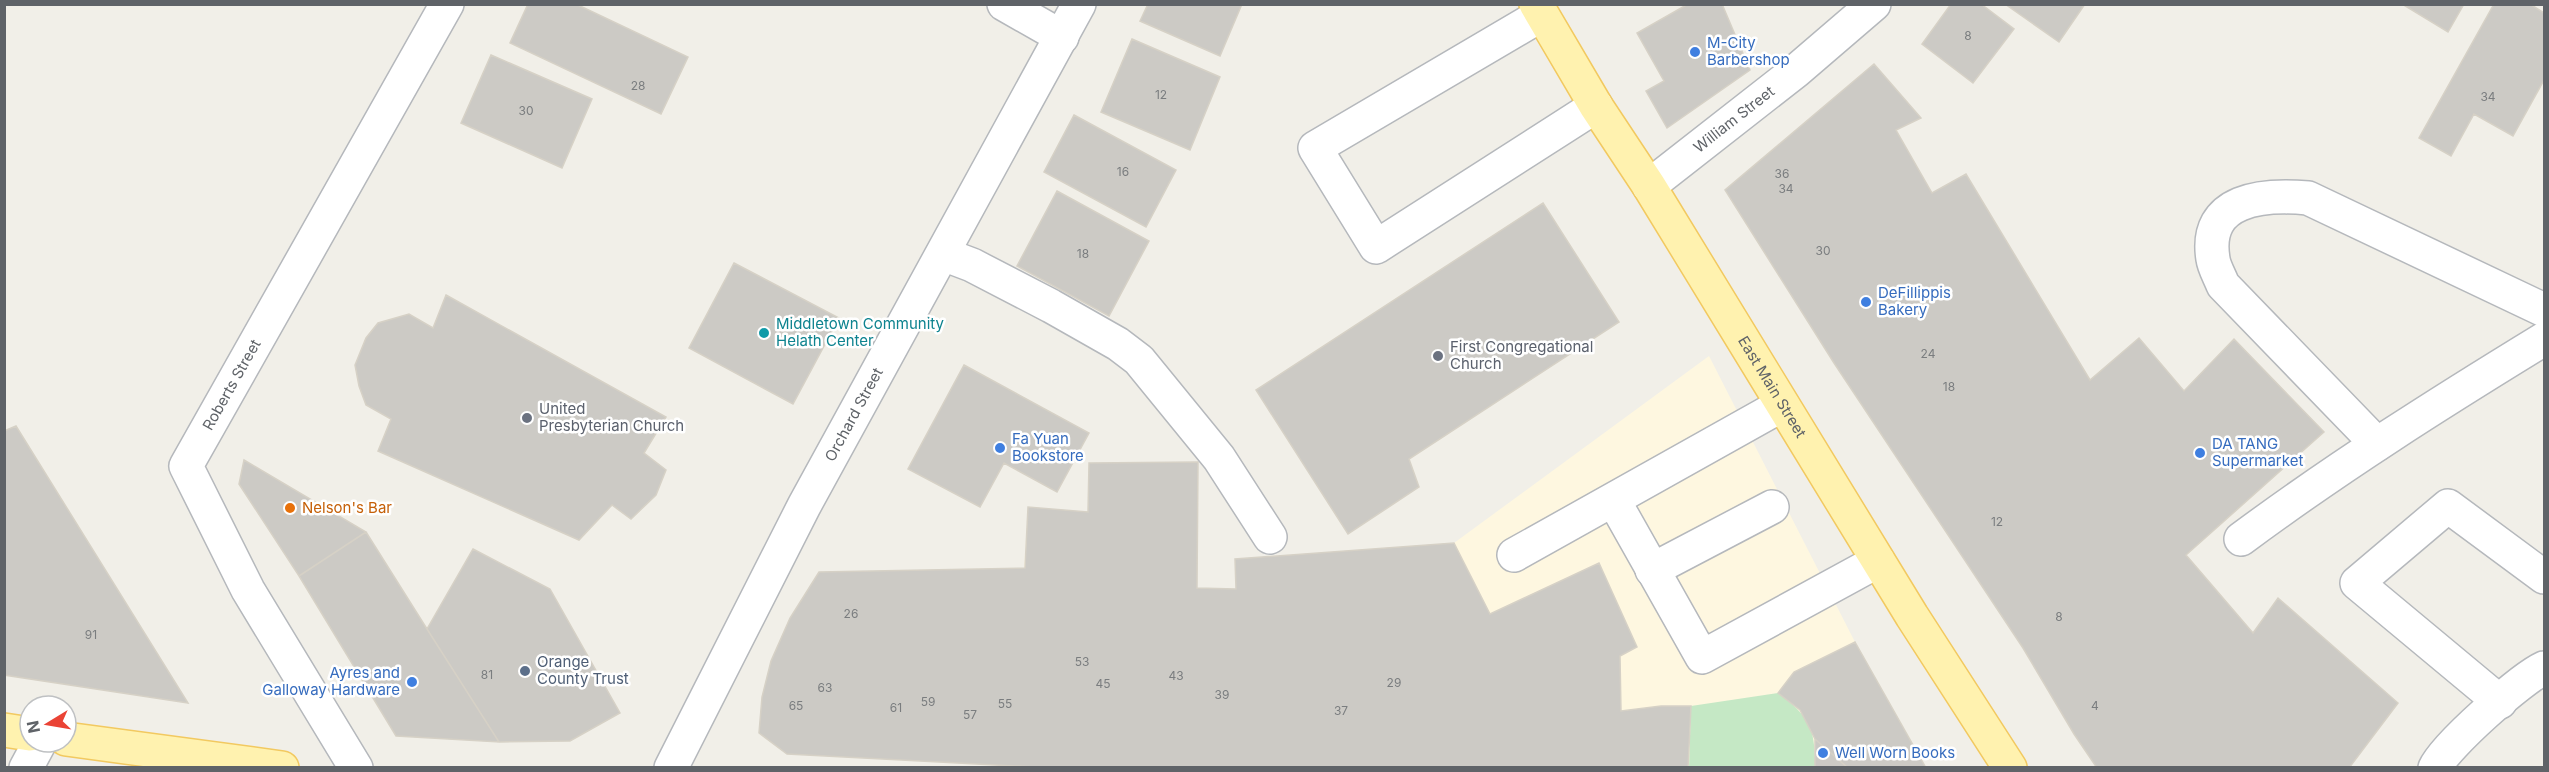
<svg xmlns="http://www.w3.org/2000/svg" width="2549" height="772" font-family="Inter,sans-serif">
	<rect width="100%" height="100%" fill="#f1efe8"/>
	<path fill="#fef7e0" d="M 1709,356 L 1855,642 L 1926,767 L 1053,767 L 787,754 L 759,733 L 762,697 L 771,661 L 790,618 L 819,572 L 1024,568 L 1028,507 L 1088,512 L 1089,463 L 1198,462 L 1197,588 L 1236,589 L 1235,559 L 1454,543 Z"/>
	<path fill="#c5e8c5" d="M 1778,693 C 1810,717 1815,728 1815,767 L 1689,768 L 1691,706 Z"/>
	<path fill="#cccac5" stroke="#d6d1c6" stroke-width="1.5" d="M 528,4 L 576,4 L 688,57 L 661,114 L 510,43 Z
		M 1148,4 L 1242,4 L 1220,56 L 1140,21 Z
		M 1688,4 L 1722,4 L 1750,70 L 1667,128 L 1646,91 L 1664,81 L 1637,33 Z
		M 1951,4 L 1981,4 L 2014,29 L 1973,83 L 1922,44 Z
		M 2005,4 L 2085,4 L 2059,42 Z
		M 2402,4 L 2464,4 L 2448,32 Z
		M 2494,4 L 2530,4 L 2544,13 L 2544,80 L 2513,136 L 2474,114 L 2451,156 L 2419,138 Z
		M 1132,39 L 1220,77 L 1190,150 L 1101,112 Z
		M 491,55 L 592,99 L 562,168 L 461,123 Z
		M 1874,64 L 1921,118 L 1896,130 L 1932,193 L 1966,174 L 2090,380 L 2139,338 L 2184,391 L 2234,339 L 2324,432 L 2186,555 L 2253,633 L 2278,598 L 2398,703 L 2349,768 L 2097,768 L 2074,734 L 2023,648 L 1834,363 L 1725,190 Z
		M 1074,115 L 1176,170 L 1146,227 L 1044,172 Z
		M 1057,191 L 1149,241 L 1109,316 L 1017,266 Z
		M 1543,203 L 1619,322 L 1409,459 L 1419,487 L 1348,534 L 1256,390 Z
		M 734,263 L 839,318 L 793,404 L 689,348 Z
		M 446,295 L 666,417 L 644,453 L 666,470 L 656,495 L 631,519 L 612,505 L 579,540 L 378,451 L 391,419 L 366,405 L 359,386 L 355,365 L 366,338 L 378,323 L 409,314 L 433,328 Z
		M 964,365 L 1089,433 L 1057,492 L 1004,463 L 980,507 L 908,469 Z
		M 16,426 L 188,703 L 4,675 L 4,431 Z
		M 244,460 L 366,532 L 299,576 L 239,484 Z
		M 1198,462 L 1197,588 L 1236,589 L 1235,559 L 1454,543 L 1490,614 L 1599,563 L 1637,647 L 1620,656 L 1621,711 L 1661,706 L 1691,706 L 1688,768 L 1053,768 L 787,754 L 759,733 L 762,697 L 771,661 L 790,618 L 819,572 L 1025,568 L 1028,507 L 1088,512 L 1089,463 Z
		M 366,532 L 427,629 L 499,742 L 396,736 L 299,576 Z
		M 473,549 L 550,589 L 620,713 L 570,741 L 499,742 L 427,629 Z
		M 1855,642 L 1926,768 L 1848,768 L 1815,739 L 1800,710 L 1778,693 L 1794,672 Z
		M 1815,739 L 1848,768 L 1815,768 Z"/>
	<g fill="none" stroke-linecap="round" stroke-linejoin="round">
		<g stroke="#b5b8bc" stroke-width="36">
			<g id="minor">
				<path d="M 1004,4 L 1062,37"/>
				<path d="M 1541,15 L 1315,148 L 1376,247 L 1596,106"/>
				<path id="s1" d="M 1649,186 L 1796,71 L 1874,4"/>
				<path d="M 943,254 L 972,265 L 1051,306 L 1118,344 L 1139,360 L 1219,458 L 1270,537"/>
				<path d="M 2377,444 L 2223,285 C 2220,277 2214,267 2213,259 C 2203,198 2264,194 2308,198 L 2544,310"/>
				<path d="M 1614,501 L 1702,657 L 1878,561"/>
				<path d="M 2241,539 C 2338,467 2441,402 2544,339"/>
				<path d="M 1514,555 L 1782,405"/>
				<path d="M 1652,570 L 1772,507"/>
				<path d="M 2500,702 L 2357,583 L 2448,506 L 2544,577"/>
				<path d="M 26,768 L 40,742"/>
				<path id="s2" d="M 356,768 L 248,590 L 186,466 L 447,4"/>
				<path id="s3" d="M 671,768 L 804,506 L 1079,4"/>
				<path d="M 2435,768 C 2445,746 2522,678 2544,668"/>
			</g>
		</g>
		<g stroke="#f2c960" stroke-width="36">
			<g id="major">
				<path id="s4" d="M 1536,4 L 1596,106 L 1649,186 L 1912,616 L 2010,768"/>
				<path d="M 4,730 L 30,734"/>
				<path d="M 66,739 L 282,768"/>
			</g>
		</g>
		<use href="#minor" stroke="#fff" stroke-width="33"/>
		<use href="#major" stroke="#fff2af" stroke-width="33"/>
	</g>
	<g fill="#3f7fe0" stroke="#fff" stroke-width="2">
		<circle cx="1695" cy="52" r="6"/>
		<circle cx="1866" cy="302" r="6"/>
		<circle cx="1000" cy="448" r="6"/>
		<circle cx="2200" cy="453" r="6"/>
		<circle cx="412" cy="682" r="6"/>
		<circle cx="1823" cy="753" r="6"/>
	</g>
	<circle fill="#0f9aa8" stroke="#fff" stroke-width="2" cx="764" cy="333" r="6"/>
	<g fill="#6b7280" stroke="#fff" stroke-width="2">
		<circle cx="1438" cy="356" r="6"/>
		<circle cx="527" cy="418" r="6"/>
	</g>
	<circle fill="#e8710a" stroke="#fff" stroke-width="2" cx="290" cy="508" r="6"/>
	<circle fill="#5c6f8a" stroke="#fff" stroke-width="2" cx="525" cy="671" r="6"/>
	<g text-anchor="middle" stroke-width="5" stroke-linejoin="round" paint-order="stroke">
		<g font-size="12" fill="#7a7d7f">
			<text x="1968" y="40">8</text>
			<text x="638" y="90">28</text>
			<text x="1161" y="99">12</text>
			<text x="2488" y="101">34</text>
			<text x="526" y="115">30</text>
			<text x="1123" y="176">16</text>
			<text x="1782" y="178">36</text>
			<text x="1786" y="193">34</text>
			<text x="1823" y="255">30</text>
			<text x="1083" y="258">18</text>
			<text x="1928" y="358">24</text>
			<text x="1949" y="391">18</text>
			<text x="1997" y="526">12</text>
			<text x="851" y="618">26</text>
			<text x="2059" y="621">8</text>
			<text x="91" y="639">91</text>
			<text x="1082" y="666">53</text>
			<text x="487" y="679">81</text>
			<text x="1176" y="680">43</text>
			<text x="1394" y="687">29</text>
			<text x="1103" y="688">45</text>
			<text x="825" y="692">63</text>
			<text x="1222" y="699">39</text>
			<text x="928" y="706">59</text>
			<text x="1005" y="708">55</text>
			<text x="796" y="710">65</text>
			<text x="2095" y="710">4</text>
			<text x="896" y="712">61</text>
			<text x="1341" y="715">37</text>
			<text x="970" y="719">57</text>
		</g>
		<g font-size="15" fill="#366cbe" stroke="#fff" text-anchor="start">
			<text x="1707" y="48">M-City<tspan x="1707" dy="17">Barbershop</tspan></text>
			<text x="1878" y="298">DeFillippis<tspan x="1878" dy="17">Bakery</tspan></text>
			<text x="1012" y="444">Fa Yuan<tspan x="1012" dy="17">Bookstore</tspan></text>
			<text x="2212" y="449">DA TANG<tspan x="2212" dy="17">Supermarket</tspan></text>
			<text x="400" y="678" text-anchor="end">Ayres and<tspan x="400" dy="17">Galloway Hardware</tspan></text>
			<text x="1835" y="758">Well Worn Books</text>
		</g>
		<g font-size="15" fill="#5f6368" stroke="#fff">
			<text dy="5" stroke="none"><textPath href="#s1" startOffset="108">William Street</textPath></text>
			<text dy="5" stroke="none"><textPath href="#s2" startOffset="440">Roberts Street</textPath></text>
			<text dy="5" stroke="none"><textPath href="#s4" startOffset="450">East Main Street</textPath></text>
			<text dy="5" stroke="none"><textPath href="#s3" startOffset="398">Orchard Street</textPath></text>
		</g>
		<g font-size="15" fill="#0d838f" stroke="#fff" text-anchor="start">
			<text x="776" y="329">Middletown Community<tspan x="776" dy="17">Helath Center</tspan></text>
		</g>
		<g font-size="15" fill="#5b616d" stroke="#fff" text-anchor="start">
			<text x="1450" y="352">First Congregational<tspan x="1450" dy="17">Church</tspan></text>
			<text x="539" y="414">United<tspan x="539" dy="17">Presbyterian Church</tspan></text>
		</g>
		<g font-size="15" fill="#c56008" stroke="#fff" text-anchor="start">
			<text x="302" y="513">Nelson's Bar</text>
		</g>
		<g font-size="15" fill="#4e5e75" stroke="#fff" text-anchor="start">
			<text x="537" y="667">Orange<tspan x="537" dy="17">County Trust</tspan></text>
		</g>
	</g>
	<rect width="2549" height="772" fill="none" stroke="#5f6368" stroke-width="12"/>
	<g transform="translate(48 724) rotate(259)"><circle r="28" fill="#ffffff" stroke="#bfc1c3" stroke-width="1.5"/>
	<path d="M0-4.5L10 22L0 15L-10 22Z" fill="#ea4335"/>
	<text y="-9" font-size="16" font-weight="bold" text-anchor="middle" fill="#5f6368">N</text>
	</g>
</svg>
